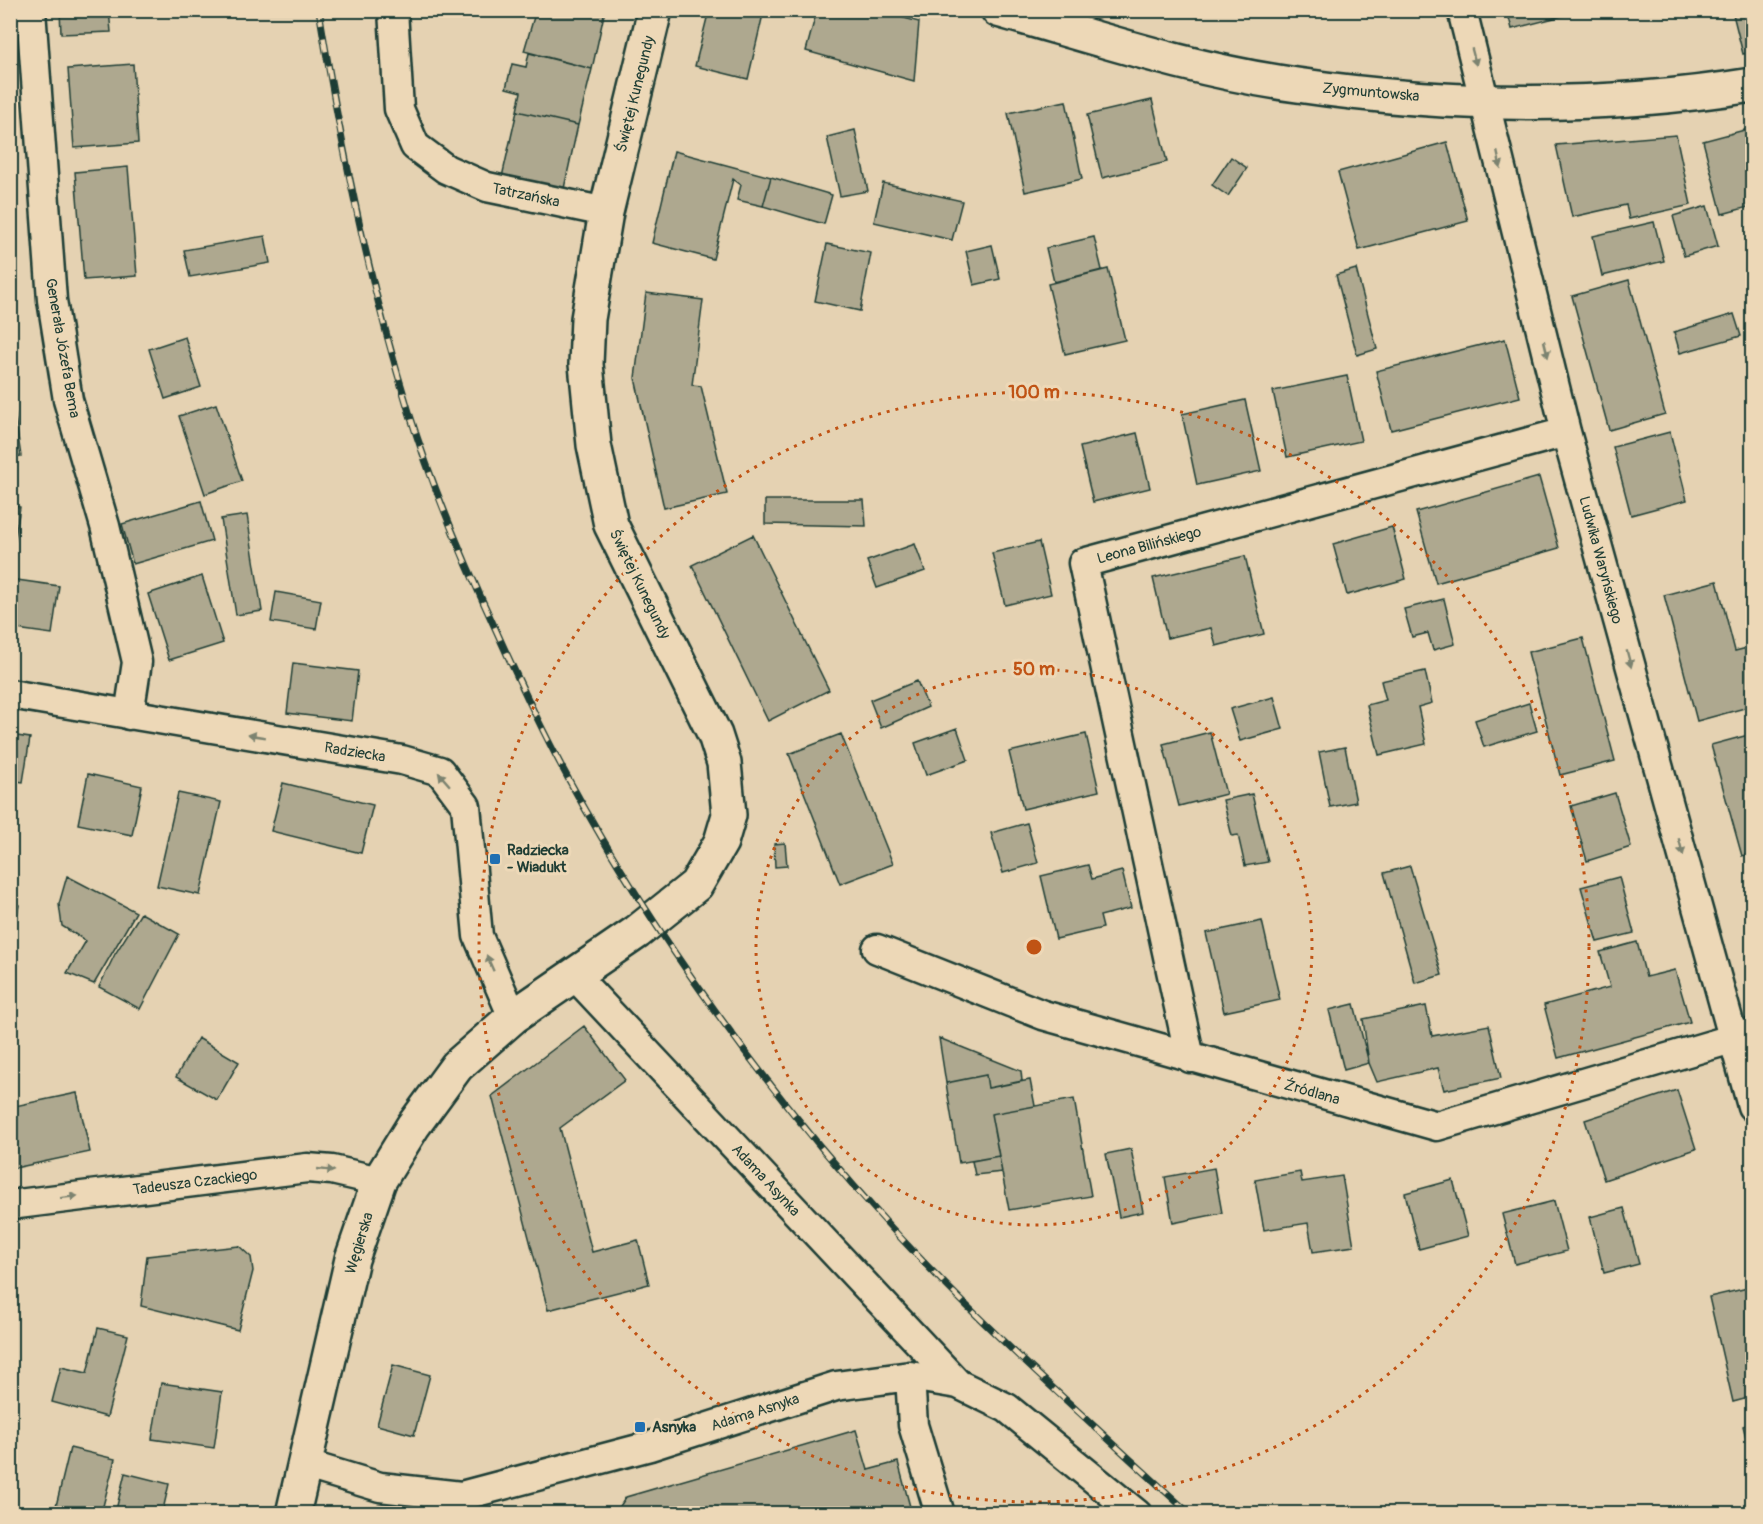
<svg xmlns="http://www.w3.org/2000/svg" width="1763" height="1524" font-family="Pangolin,sans-serif">
	<rect width="100%" height="100%" fill="#e5d2b2"/>
	<filter id="ink" filterUnits="userSpaceOnUse"><feTurbulence type="fractalNoise" baseFrequency=".0167" numOctaves="2"/><feDisplacementMap in="SourceGraphic" scale="12" xChannelSelector="R" yChannelSelector="G"/><feConvolveMatrix kernelMatrix="1 2 1 2 8 2 1 2 1" color-interpolation-filters="sRGB"/></filter>
	<g filter="url(#ink)">
		<path fill="#aea88f" stroke="#1f3d34" stroke-width="1.5" d="M 60,10 L 109,10 L 111,32 L 61,34 Z
			M 536,10 L 605,10 L 592,69 L 524,51 Z
			M 709,10 L 764,10 L 748,79 L 695,66 Z
			M 817,10 L 875,10 L 919,22 L 914,81 L 806,51 Z
			M 1507,10 L 1565,10 L 1566,15 L 1512,29 Z
			M 1732,10 L 1752,10 L 1752,52 L 1743,54 Z
			M 529,53 L 592,69 L 578,125 L 517,111 L 521,92 L 506,88 L 512,64 L 526,67 Z
			M 133,64 L 138,143 L 74,148 L 68,69 Z
			M 1152,100 L 1167,162 L 1102,178 L 1087,115 Z
			M 1066,101 L 1082,179 L 1025,192 L 1008,113 Z
			M 517,111 L 578,125 L 563,193 L 502,177 Z
			M 1752,128 L 1752,206 L 1722,214 L 1703,141 Z
			M 855,130 L 868,191 L 840,196 L 827,137 Z
			M 1676,135 L 1691,205 L 1629,219 L 1626,205 L 1572,217 L 1556,145 Z
			M 1447,142 L 1468,221 L 1359,250 L 1338,172 Z
			M 674,151 L 771,177 L 763,206 L 737,200 L 741,185 L 733,179 L 713,259 L 652,243 Z
			M 1231,157 L 1247,168 L 1228,196 L 1212,185 Z
			M 128,167 L 137,276 L 84,280 L 75,172 Z
			M 771,177 L 832,195 L 824,224 L 763,206 Z
			M 883,183 L 962,201 L 952,240 L 874,222 Z
			M 1707,206 L 1718,246 L 1684,256 L 1673,216 Z
			M 1654,222 L 1664,261 L 1602,276 L 1593,236 Z
			M 265,236 L 270,263 L 190,277 L 184,250 Z
			M 1094,237 L 1102,270 L 1054,282 L 1046,248 Z
			M 827,244 L 871,253 L 860,311 L 815,301 Z
			M 992,245 L 1000,279 L 974,285 L 966,251 Z
			M 1108,269 L 1125,340 L 1065,354 L 1048,284 Z
			M 1356,269 L 1377,349 L 1357,355 L 1336,275 Z
			M 1629,280 L 1665,414 L 1609,430 L 1572,296 Z
			M 646,293 L 703,300 L 692,385 L 701,386 L 727,494 L 664,508 L 635,378 Z
			M 1734,314 L 1741,336 L 1680,353 L 1674,332 Z
			M 185,337 L 201,387 L 165,399 L 149,349 Z
			M 1505,339 L 1520,397 L 1391,430 L 1376,371 Z
			M 1347,376 L 1361,441 L 1287,457 L 1273,391 Z
			M 10,384 L 21,456 L 10,457 Z
			M 1245,400 L 1261,471 L 1197,485 L 1182,414 Z
			M 216,404 L 242,481 L 205,494 L 179,416 Z
			M 1670,432 L 1687,500 L 1631,515 L 1613,447 Z
			M 1137,433 L 1150,488 L 1093,502 L 1080,447 Z
			M 1539,477 L 1559,548 L 1436,583 L 1416,512 Z
			M 765,500 L 864,500 L 866,526 L 765,524 Z
			M 201,501 L 212,541 L 133,564 L 122,524 Z
			M 10,505 L 20,507 L 11,562 L 10,562 Z
			M 247,515 L 262,611 L 236,615 L 221,519 Z
			M 1392,527 L 1406,579 L 1347,595 L 1333,544 Z
			M 753,535 L 829,690 L 768,721 L 692,565 Z
			M 1039,542 L 1051,594 L 1005,605 L 992,553 Z
			M 915,544 L 925,571 L 877,588 L 867,561 Z
			M 1245,556 L 1264,634 L 1216,646 L 1211,628 L 1167,638 L 1153,578 Z
			M 202,576 L 223,643 L 169,660 L 148,594 Z
			M 10,579 L 59,586 L 52,634 L 10,628 Z
			M 1717,581 L 1735,651 L 1751,647 L 1752,706 L 1697,721 L 1664,595 Z
			M 276,592 L 321,600 L 316,629 L 271,622 Z
			M 1444,599 L 1455,644 L 1433,650 L 1428,633 L 1412,637 L 1404,609 Z
			M 1583,638 L 1615,761 L 1560,775 L 1528,652 Z
			M 293,663 L 358,671 L 352,721 L 287,713 Z
			M 1425,671 L 1432,703 L 1418,707 L 1426,744 L 1379,755 L 1367,705 L 1386,700 L 1381,681 Z
			M 917,681 L 928,707 L 881,728 L 870,700 Z
			M 1274,697 L 1283,729 L 1240,741 L 1230,709 Z
			M 1529,703 L 1537,731 L 1484,747 L 1475,720 Z
			M 957,728 L 968,760 L 926,775 L 915,743 Z
			M 1210,732 L 1226,794 L 1179,806 L 1163,744 Z
			M 841,734 L 893,864 L 840,884 L 789,754 Z
			M 1086,734 L 1099,791 L 1023,809 L 1009,752 Z
			M 1752,734 L 1752,853 L 1742,856 L 1711,745 Z
			M 10,735 L 30,738 L 23,782 L 10,780 Z
			M 1345,747 L 1356,802 L 1330,807 L 1319,752 Z
			M 88,774 L 142,786 L 132,835 L 78,824 Z
			M 283,783 L 373,805 L 361,853 L 271,831 Z
			M 178,793 L 221,802 L 200,895 L 157,886 Z
			M 1615,793 L 1631,847 L 1587,861 L 1571,806 Z
			M 1252,794 L 1268,862 L 1245,866 L 1238,835 L 1232,836 L 1223,800 Z
			M 1027,823 L 1038,863 L 1003,873 L 991,833 Z
			M 785,843 L 787,866 L 775,867 L 774,844 Z
			M 1088,865 L 1092,879 L 1122,871 L 1131,908 L 1100,916 L 1103,928 L 1056,939 L 1041,876 Z
			M 1410,866 L 1442,975 L 1415,983 L 1384,873 Z
			M 67,876 L 136,912 L 94,984 L 67,973 L 86,941 L 62,926 L 59,904 Z
			M 1619,877 L 1634,933 L 1597,942 L 1581,887 Z
			M 10,903 L 19,905 L 10,951 Z
			M 141,913 L 179,934 L 140,1009 L 99,987 L 115,954 Z
			M 1262,921 L 1280,1000 L 1224,1012 L 1206,933 Z
			M 1637,942 L 1646,977 L 1675,970 L 1690,1022 L 1558,1058 L 1544,1005 L 1610,987 L 1600,952 Z
			M 1354,1004 L 1369,1063 L 1344,1070 L 1329,1010 Z
			M 1426,1006 L 1432,1036 L 1489,1025 L 1501,1078 L 1444,1090 L 1438,1068 L 1377,1082 L 1369,1063 L 1363,1019 Z
			M 584,1026 L 625,1080 L 560,1128 L 592,1252 L 638,1240 L 649,1284 L 548,1310 L 492,1096 Z
			M 198,1038 L 239,1062 L 217,1100 L 176,1077 Z
			M 939,1038 L 1021,1071 L 1022,1081 L 988,1088 L 986,1075 L 946,1083 Z
			M 986,1075 L 988,1088 L 1030,1080 L 1035,1106 L 991,1114 L 999,1156 L 959,1163 L 946,1083 Z
			M 1677,1090 L 1696,1149 L 1604,1180 L 1585,1120 Z
			M 77,1093 L 90,1152 L 10,1169 L 10,1107 Z
			M 1074,1099 L 1091,1196 L 1009,1210 L 991,1114 Z
			M 1131,1149 L 1143,1212 L 1119,1217 L 1106,1154 Z
			M 999,1156 L 1002,1172 L 975,1175 L 972,1161 Z
			M 1214,1168 L 1222,1213 L 1173,1223 L 1165,1177 Z
			M 1300,1172 L 1302,1182 L 1342,1176 L 1354,1246 L 1313,1252 L 1308,1223 L 1264,1230 L 1255,1180 Z
			M 1453,1180 L 1468,1236 L 1419,1249 L 1405,1193 Z
			M 1554,1201 L 1567,1251 L 1515,1264 L 1502,1214 Z
			M 1624,1208 L 1639,1264 L 1604,1273 L 1590,1217 Z
			M 239,1246 L 251,1257 L 253,1271 L 238,1330 L 141,1306 L 147,1256 Z
			M 1752,1287 L 1752,1397 L 1733,1402 L 1709,1297 Z
			M 98,1328 L 128,1335 L 107,1417 L 52,1402 L 61,1367 L 87,1373 Z
			M 393,1365 L 430,1375 L 414,1435 L 377,1425 Z
			M 161,1383 L 222,1392 L 214,1448 L 152,1439 Z
			M 1752,1423 L 1752,1460 L 1743,1426 Z
			M 856,1430 L 868,1470 L 898,1462 L 912,1514 L 615,1514 L 626,1497 Z
			M 70,1448 L 115,1459 L 101,1514 L 69,1514 L 55,1510 Z
			M 125,1473 L 169,1484 L 162,1514 L 115,1514 Z"/>
		<g fill="none" stroke-linecap="round" stroke-linejoin="round">
			<g stroke="#1f3d34" stroke-width="33">
				<path id="minor" d="M 31,10 L 52,300 L 68,400 L 105,526 L 137,662 L 129,715
					M 393,10 L 399,109 L 415,146 L 446,169 L 487,187 L 606,212
					M 1462,10 L 1566,432 L 1752,1106
					M 10,694 L 402,760 L 440,771 L 466,806 L 478,936 L 513,1017
					M 877,949 L 1043,1015 L 1437,1126 L 1752,1033
					M 574,975 L 958,1384
					M 1190,1058 L 1083,563 L 1566,432
					M 10,1205 L 307,1168 L 332,1170 L 379,1181
					M 910,1376 L 913,1425 L 940,1514
					M 304,1464 L 380,1487 L 461,1496 L 650,1446 L 836,1386 L 910,1376 L 958,1384 L 1007,1408 L 1137,1514"/>
			</g>
			<g stroke="#1f3d34" stroke-width="38">
				<path id="secondary" d="M 998,10 C 1097,38 1195,71 1297,85 C 1447,107 1603,109 1752,85
					M 293,1514 L 352,1259 L 379,1181 L 413,1126 L 457,1066 L 513,1017 L 637,932 L 696,885 L 721,842 L 729,815 L 724,763 L 715,735 L 611,525 L 594,445 L 586,364 L 588,319 L 606,212 L 655,10"/>
			</g>
			<use href="#minor" stroke="#edd8b7" stroke-width="28"/>
			<use href="#secondary" stroke="#edd8b7" stroke-width="33"/>
			<g stroke="#1f3d34" stroke-width="7">
				<path id="rail" d="M 319,10 C 341,146 368,280 409,412 C 432,486 462,557 495,628 C 518,679 542,731 569,780 C 653,934 769,1094 887,1223 C 981,1326 1087,1419 1190,1514"/>
			</g>
			<use href="#rail" stroke="#edd8b7" stroke-width="4.5" stroke-dasharray="14" stroke-linecap="butt"/>
		</g>
		<defs><path id="oneway-solid" d="M-6-.8H1V-3.2L6.5 0L1 3.2V.8H-6Z" transform="scale(1.5)"/></defs>
		<g fill="#7c836f">
			<use href="#oneway-solid" transform="translate(1474 57) rotate(75)"/>
			<use href="#oneway-solid" transform="translate(1499 160) rotate(78)"/>
			<use href="#oneway-solid" transform="translate(1546 349) rotate(76)"/>
			<use href="#oneway-solid" transform="translate(1629 659) rotate(75)"/>
			<use href="#oneway-solid" transform="translate(257 736) rotate(-171)"/>
			<use href="#oneway-solid" transform="translate(444 779) rotate(-131)"/>
			<use href="#oneway-solid" transform="translate(1681 847) rotate(75)"/>
			<use href="#oneway-solid" transform="translate(490 963) rotate(-114)"/>
			<use href="#oneway-solid" transform="translate(326 1170) rotate(6)"/>
			<use href="#oneway-solid" transform="translate(69 1197) rotate(-7)"/>
		</g>
	</g>
	<g fill="none" stroke="#c05314" stroke-width="3" stroke-dasharray="3 6">
		<circle cx="1034" cy="947" r="278"/>
		<circle cx="1034" cy="947" r="555"/>
	</g>
	<g fill="#1f6fb2" stroke="#edd8b7" stroke-width="2">
		<rect x="489" y="853" width="12" height="12" rx="3"/>
		<rect x="634" y="1421" width="12" height="12" rx="3"/>
	</g>
	<g text-anchor="middle" stroke-width="6" stroke-linejoin="round" paint-order="stroke">
		<g font-size="15" fill="#1f3d34" stroke="#edd8b7">
			<text transform="translate(1371 92) rotate(5)" y="5">Zygmuntowska</text>
			<text transform="translate(635 94) rotate(-76)" y="5">Świętej Kunegundy</text>
			<text transform="translate(526 195) rotate(12)" y="5">Tatrzańska</text>
			<text transform="translate(63 348) rotate(80)" y="5">Generała Józefa Bema</text>
			<text transform="translate(1149 545) rotate(-15)" y="5">Leona Bilińskiego</text>
			<text transform="translate(1601 560) rotate(75)" y="5">Ludwika Waryńskiego</text>
			<text transform="translate(640 584) rotate(64)" y="5">Świętej Kunegundy</text>
			<text transform="translate(355 752) rotate(9)" y="5">Radziecka</text>
			<text transform="translate(1312 1092) rotate(16)" y="5">Źródlana</text>
			<text transform="translate(766 1180) rotate(47)" y="5">Adama Asynka</text>
			<text transform="translate(195 1182) rotate(-7)" y="5">Tadeusza Czackiego</text>
			<text transform="translate(359 1243) rotate(-73)" y="5">Węgierska</text>
			<text transform="translate(755 1412) rotate(-18)" y="5">Adama Asnyka</text>
		</g>
		<g font-size="15" font-weight="bold" fill="#1f3d34" stroke="#edd8b7" text-anchor="start">
			<text x="507" y="855">Radziecka<tspan x="507" dy="17">- Wiadukt</tspan></text>
			<text x="652" y="1432">Asnyka</text>
		</g>
	</g>
	<circle cx="1034" cy="947" r="9" fill="#c05314" stroke="#edd8b7" stroke-width="3"/>
	<g font-size="18" text-anchor="middle" font-weight="bold" fill="#c05314" stroke="#edd8b7" stroke-width="6" stroke-linejoin="round" paint-order="stroke">
		<text x="1034" y="398">100 m</text>
		<text x="1034" y="675">50 m</text>
	</g>
	<rect width="1763" height="1524" fill="none" stroke="#edd8b7" stroke-width="36"/>
	<rect x="18" y="18" width="1727" height="1488" fill="none" stroke="#1f3d34" stroke-width="2" filter="url(#ink)"/>
</svg>
